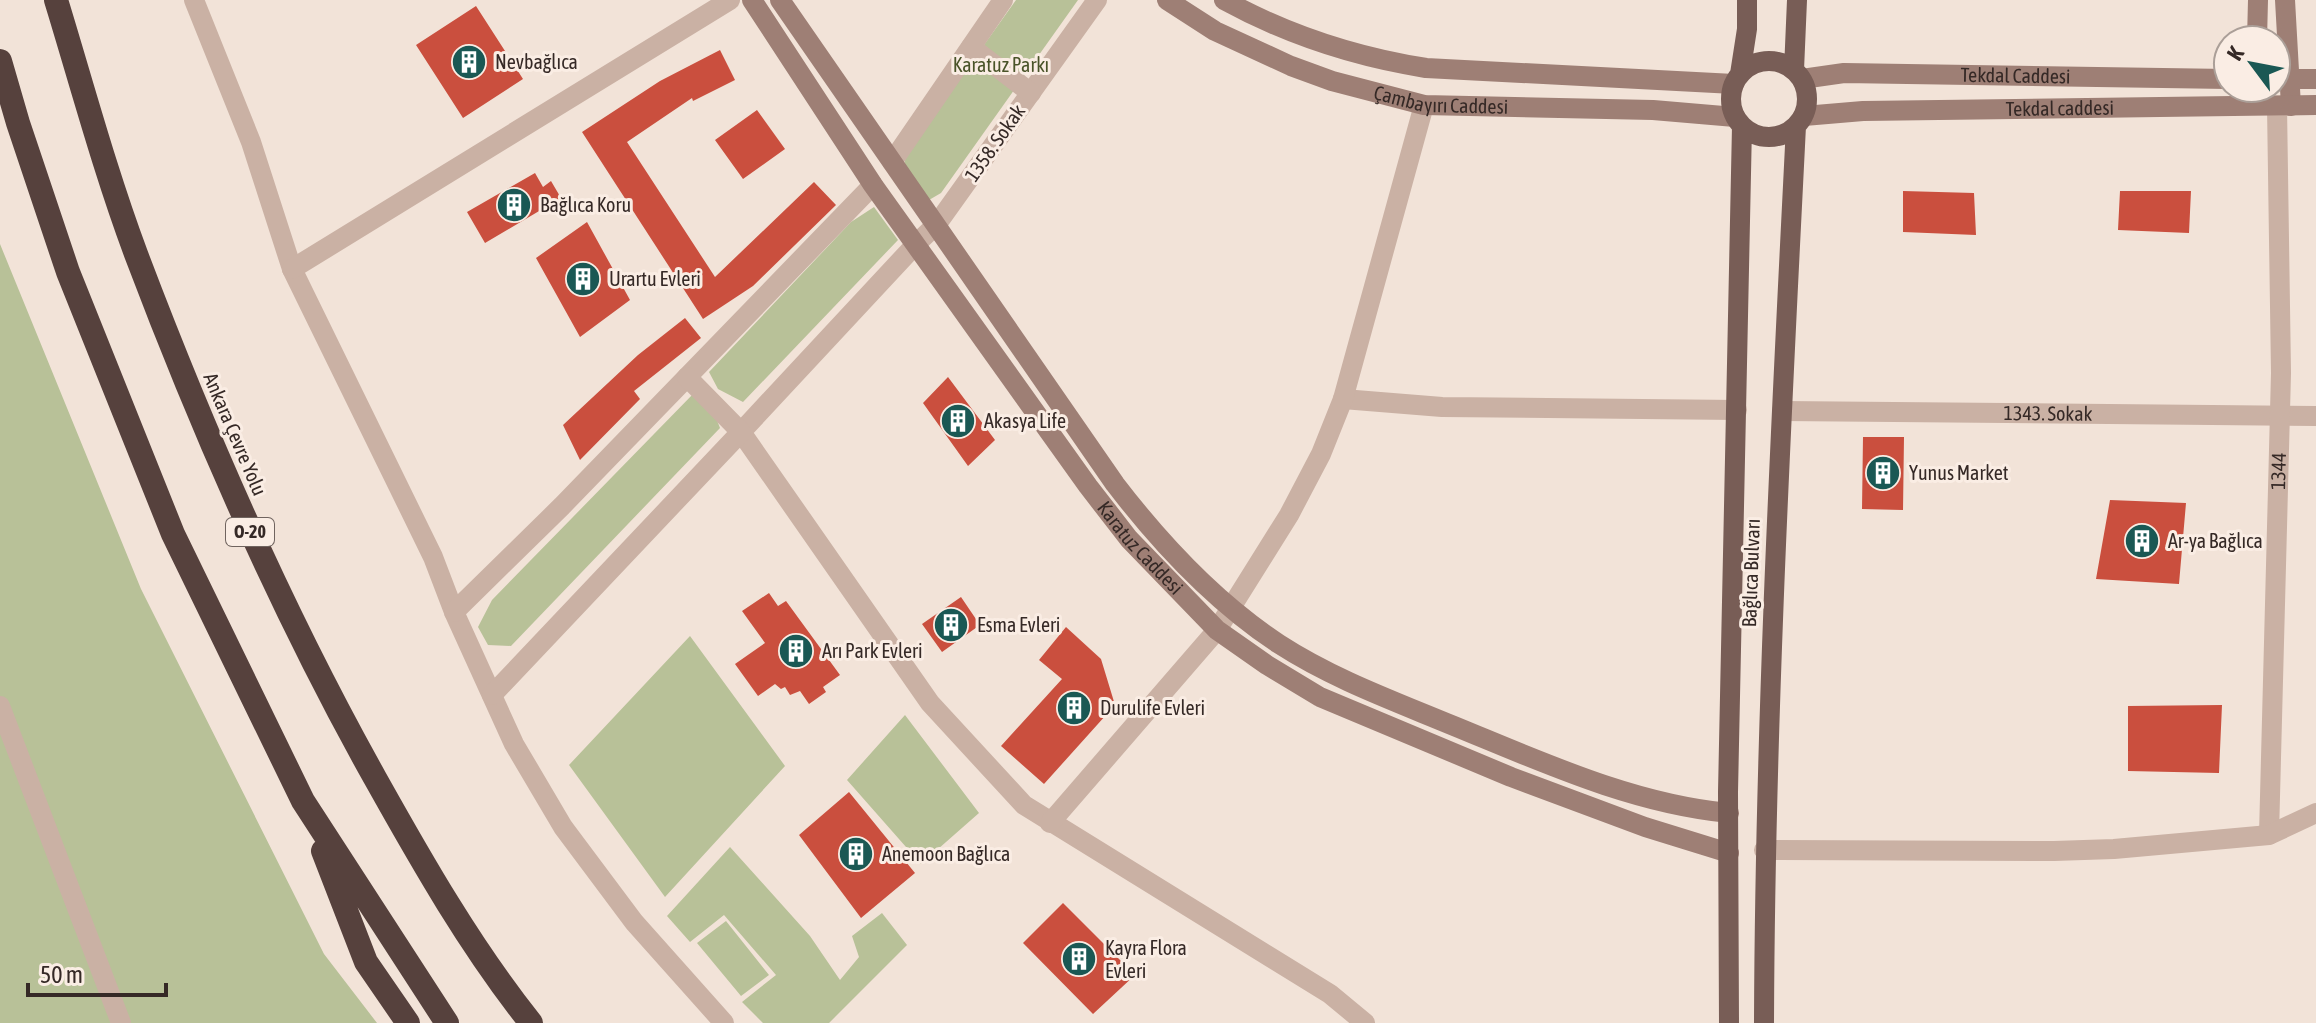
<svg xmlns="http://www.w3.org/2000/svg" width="2316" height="1023" font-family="'Asap Condensed',sans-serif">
	<rect width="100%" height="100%" fill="#f2e3d8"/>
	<path fill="#b8c198" d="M 1016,0 L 1078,0 L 941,193 L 929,200 L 903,168 L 907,153 Z
		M 874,207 L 898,240 L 743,402 L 718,389 L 709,372 L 851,222 Z
		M 0,244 L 141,589 L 324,954 L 377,1023 L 0,1023 Z
		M 694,393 L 713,410 L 720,428 L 511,646 L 488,645 L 478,627 L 492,600 Z
		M 690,636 L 785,766 L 665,897 L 569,765 Z
		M 905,715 L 979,813 L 921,864 L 847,780 Z
		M 730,847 L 810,936 L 840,980 L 859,957 L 852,936 L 882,913 L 907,945 L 829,1023 L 763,1023 L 742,1002 L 776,975 L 724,915 L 690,942 L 667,916 Z
		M 726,921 L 769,975 L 741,996 L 697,943 Z"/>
	<path fill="#ca4f3e" d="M 476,6 L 523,79 L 463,118 L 416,45 Z
		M 720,50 L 735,80 L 693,101 L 692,98 L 627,142 L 715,277 L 814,182 L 836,205 L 753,286 L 703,319 L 582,132 L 660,81 Z
		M 757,110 L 785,149 L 743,179 L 715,140 Z
		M 535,173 L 543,187 L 551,181 L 561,198 L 485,243 L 467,212 Z
		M 1903,191 L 1974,193 L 1976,235 L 1903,232 Z
		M 2120,191 L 2191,191 L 2189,233 L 2118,230 Z
		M 587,222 L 630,300 L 580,337 L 536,258 Z
		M 685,318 L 701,338 L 634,391 L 640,399 L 580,460 L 563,425 L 638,355 Z
		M 948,377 L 995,440 L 968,466 L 923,403 Z
		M 1863,437 L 1904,437 L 1903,510 L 1862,509 Z
		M 2110,500 L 2186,503 L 2179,584 L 2096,579 Z
		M 769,593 L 778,606 L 786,601 L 840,675 L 823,687 L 826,692 L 809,704 L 800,691 L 790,695 L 785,687 L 781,689 L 775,684 L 758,696 L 735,664 L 765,643 L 742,611 Z
		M 961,597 L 980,625 L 942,652 L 922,624 Z
		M 1066,627 L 1101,659 L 1115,705 L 1044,784 L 1001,746 L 1062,679 L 1039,660 Z
		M 2222,705 L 2219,773 L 2128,771 L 2128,706 Z
		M 849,792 L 915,873 L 861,918 L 799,835 Z
		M 1063,903 L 1135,975 L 1093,1014 L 1023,943 Z"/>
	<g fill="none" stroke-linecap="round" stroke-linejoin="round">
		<g stroke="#cab1a4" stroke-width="20">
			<path d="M 194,0 L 251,142 L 292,269 L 433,557 L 454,612 L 514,744 L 563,827 L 634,922 L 724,1023"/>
			<path d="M 1097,0 L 937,224 L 916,244 L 741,432 L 930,703 L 1024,805 L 1330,994 L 1365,1023"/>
			<path d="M 971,47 L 1031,93"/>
			<path d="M 892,162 L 1003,0"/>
			<path d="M 292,269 L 730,0"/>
			<path d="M 1343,399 L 1442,407 L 1737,410"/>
			<path id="s1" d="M 1782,411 L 2316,416"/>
			<path d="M 454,612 L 562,506 L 873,185"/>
			<path d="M 492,695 L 741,432 L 687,377"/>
			<path d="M 0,706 L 121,1023"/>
			<path d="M 1050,823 L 1217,630 L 1289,515 L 1321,454 L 1343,399 L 1424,105"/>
			<path id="s2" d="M 2269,835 L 2281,373 L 2277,106"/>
			<path d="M 1764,850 L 2054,851 L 2114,849 L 2269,835 L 2316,813"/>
		</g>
		<g stroke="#9e7f75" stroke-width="20">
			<path id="s3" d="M 752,0 L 873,185 L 1088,486 L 1129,539 L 1217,630 L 1267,665 L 1320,697 L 1511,777 L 1645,827 L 1729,853"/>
			<path d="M 780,0 L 1115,484 C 1161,544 1215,602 1279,644 C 1333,679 1394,701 1454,726 C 1542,762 1633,804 1729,813"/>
			<path id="s4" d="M 1167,0 L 1215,31 L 1291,66 L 1332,81 L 1424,105 L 1653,110 L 1735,117"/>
			<path d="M 1224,0 C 1286,34 1356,57 1426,68 L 1734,84"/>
			<path d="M 2285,0 L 2291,106"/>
			<path d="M 2257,40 L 2258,0"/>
			<path id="s5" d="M 1802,79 L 1844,73 L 2228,79"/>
			<path d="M 2276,79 L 2316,79"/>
			<path id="s6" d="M 1804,116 L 1863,111 L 2316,105"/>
		</g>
		<path stroke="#785d56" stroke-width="20" d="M1731 99a38 38 0 1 1 76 0a38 38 0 1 1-76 0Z
			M 1794,70 L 1797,0
			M 1740,74 L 1747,29 L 1747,0
			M 1729,1023 L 1728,792 L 1742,126
			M 1764,1023 C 1765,724 1781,425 1796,126"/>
		<path stroke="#56413d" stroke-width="24" d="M 56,0 C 82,85 105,171 136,254 C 204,434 281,610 375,778 C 422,862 471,948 531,1023
			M 0,61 L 18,123 L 68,272 L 173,534 L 303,801 L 447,1023
			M 323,851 L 366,962 L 408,1023"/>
	</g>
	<defs>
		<g id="building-disc" transform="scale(1.8)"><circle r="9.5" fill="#1a5854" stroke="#faede4"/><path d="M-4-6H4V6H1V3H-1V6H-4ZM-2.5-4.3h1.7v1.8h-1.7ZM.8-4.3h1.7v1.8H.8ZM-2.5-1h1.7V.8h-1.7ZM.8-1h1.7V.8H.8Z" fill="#fff"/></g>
	</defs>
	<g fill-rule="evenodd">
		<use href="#building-disc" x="469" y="62"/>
		<use href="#building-disc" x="514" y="205"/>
		<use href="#building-disc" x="583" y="279"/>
		<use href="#building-disc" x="958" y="421"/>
		<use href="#building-disc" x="1883" y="473"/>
		<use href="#building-disc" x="2142" y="541"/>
		<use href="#building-disc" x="951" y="625"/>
		<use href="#building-disc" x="796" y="651"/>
		<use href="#building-disc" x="1074" y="708"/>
		<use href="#building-disc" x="856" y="854"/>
		<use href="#building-disc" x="1079" y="959"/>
	</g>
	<g text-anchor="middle" stroke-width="6" stroke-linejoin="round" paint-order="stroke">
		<rect fill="#faede4" stroke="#70645f" stroke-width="2" x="226" y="518" width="48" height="28" rx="6"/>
		<g font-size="18" font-weight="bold" fill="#352926">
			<text x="250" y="538">O-20</text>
		</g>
		<g font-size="20" fill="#352926" stroke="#faede4" text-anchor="start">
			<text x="495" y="69">Nevbağlıca</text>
			<text x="540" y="212">Bağlıca Koru</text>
			<text x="609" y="286">Urartu Evleri</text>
			<text x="984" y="428">Akasya Life</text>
			<text x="1909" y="480">Yunus Market</text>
			<text x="2168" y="548">Ar-ya Bağlıca</text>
			<text x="977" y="632">Esma Evleri</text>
			<text x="822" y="658">Arı Park Evleri</text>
			<text x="1100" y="715">Durulife Evleri</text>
			<text x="882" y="861">Anemoon Bağlıca</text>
			<text x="1105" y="955">Kayra Flora<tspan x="1105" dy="23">Evleri</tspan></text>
		</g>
		<g font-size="20" fill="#4a5429" stroke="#faede4">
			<text x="1001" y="72">Karatuz Parkı</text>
		</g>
		<g font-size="20" fill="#352926" stroke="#faede4">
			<text dy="7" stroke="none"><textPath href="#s5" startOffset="214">Tekdal Caddesi</textPath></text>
			<text dy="7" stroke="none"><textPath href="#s4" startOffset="296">Çambayırı Caddesi</textPath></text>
			<text dy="7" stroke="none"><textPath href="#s6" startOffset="256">Tekdal caddesi</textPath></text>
			<text transform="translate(995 143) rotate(-55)" y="7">1358. Sokak</text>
			<text dy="7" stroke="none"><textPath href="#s1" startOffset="266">1343. Sokak</textPath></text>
			<text transform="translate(235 434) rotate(67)" y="7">Ankara Çevre Yolu</text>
			<text dy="7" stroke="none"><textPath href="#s2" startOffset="364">1344</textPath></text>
			<text dy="7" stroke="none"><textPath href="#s3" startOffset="672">Karatuz Caddesi</textPath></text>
			<text transform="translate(1751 573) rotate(-88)" y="7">Bağlıca Bulvarı</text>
		</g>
	</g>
	<g transform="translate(2252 64) rotate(302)"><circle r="38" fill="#faede4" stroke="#ab9f98" stroke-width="2"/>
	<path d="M0-6L14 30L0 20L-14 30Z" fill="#1a5854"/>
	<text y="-12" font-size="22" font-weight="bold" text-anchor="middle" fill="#352926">K</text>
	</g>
	<path d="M28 983v12h138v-12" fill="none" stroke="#352926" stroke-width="4"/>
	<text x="40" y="983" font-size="24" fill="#352926" stroke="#faede4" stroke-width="6" paint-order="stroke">50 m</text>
</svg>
